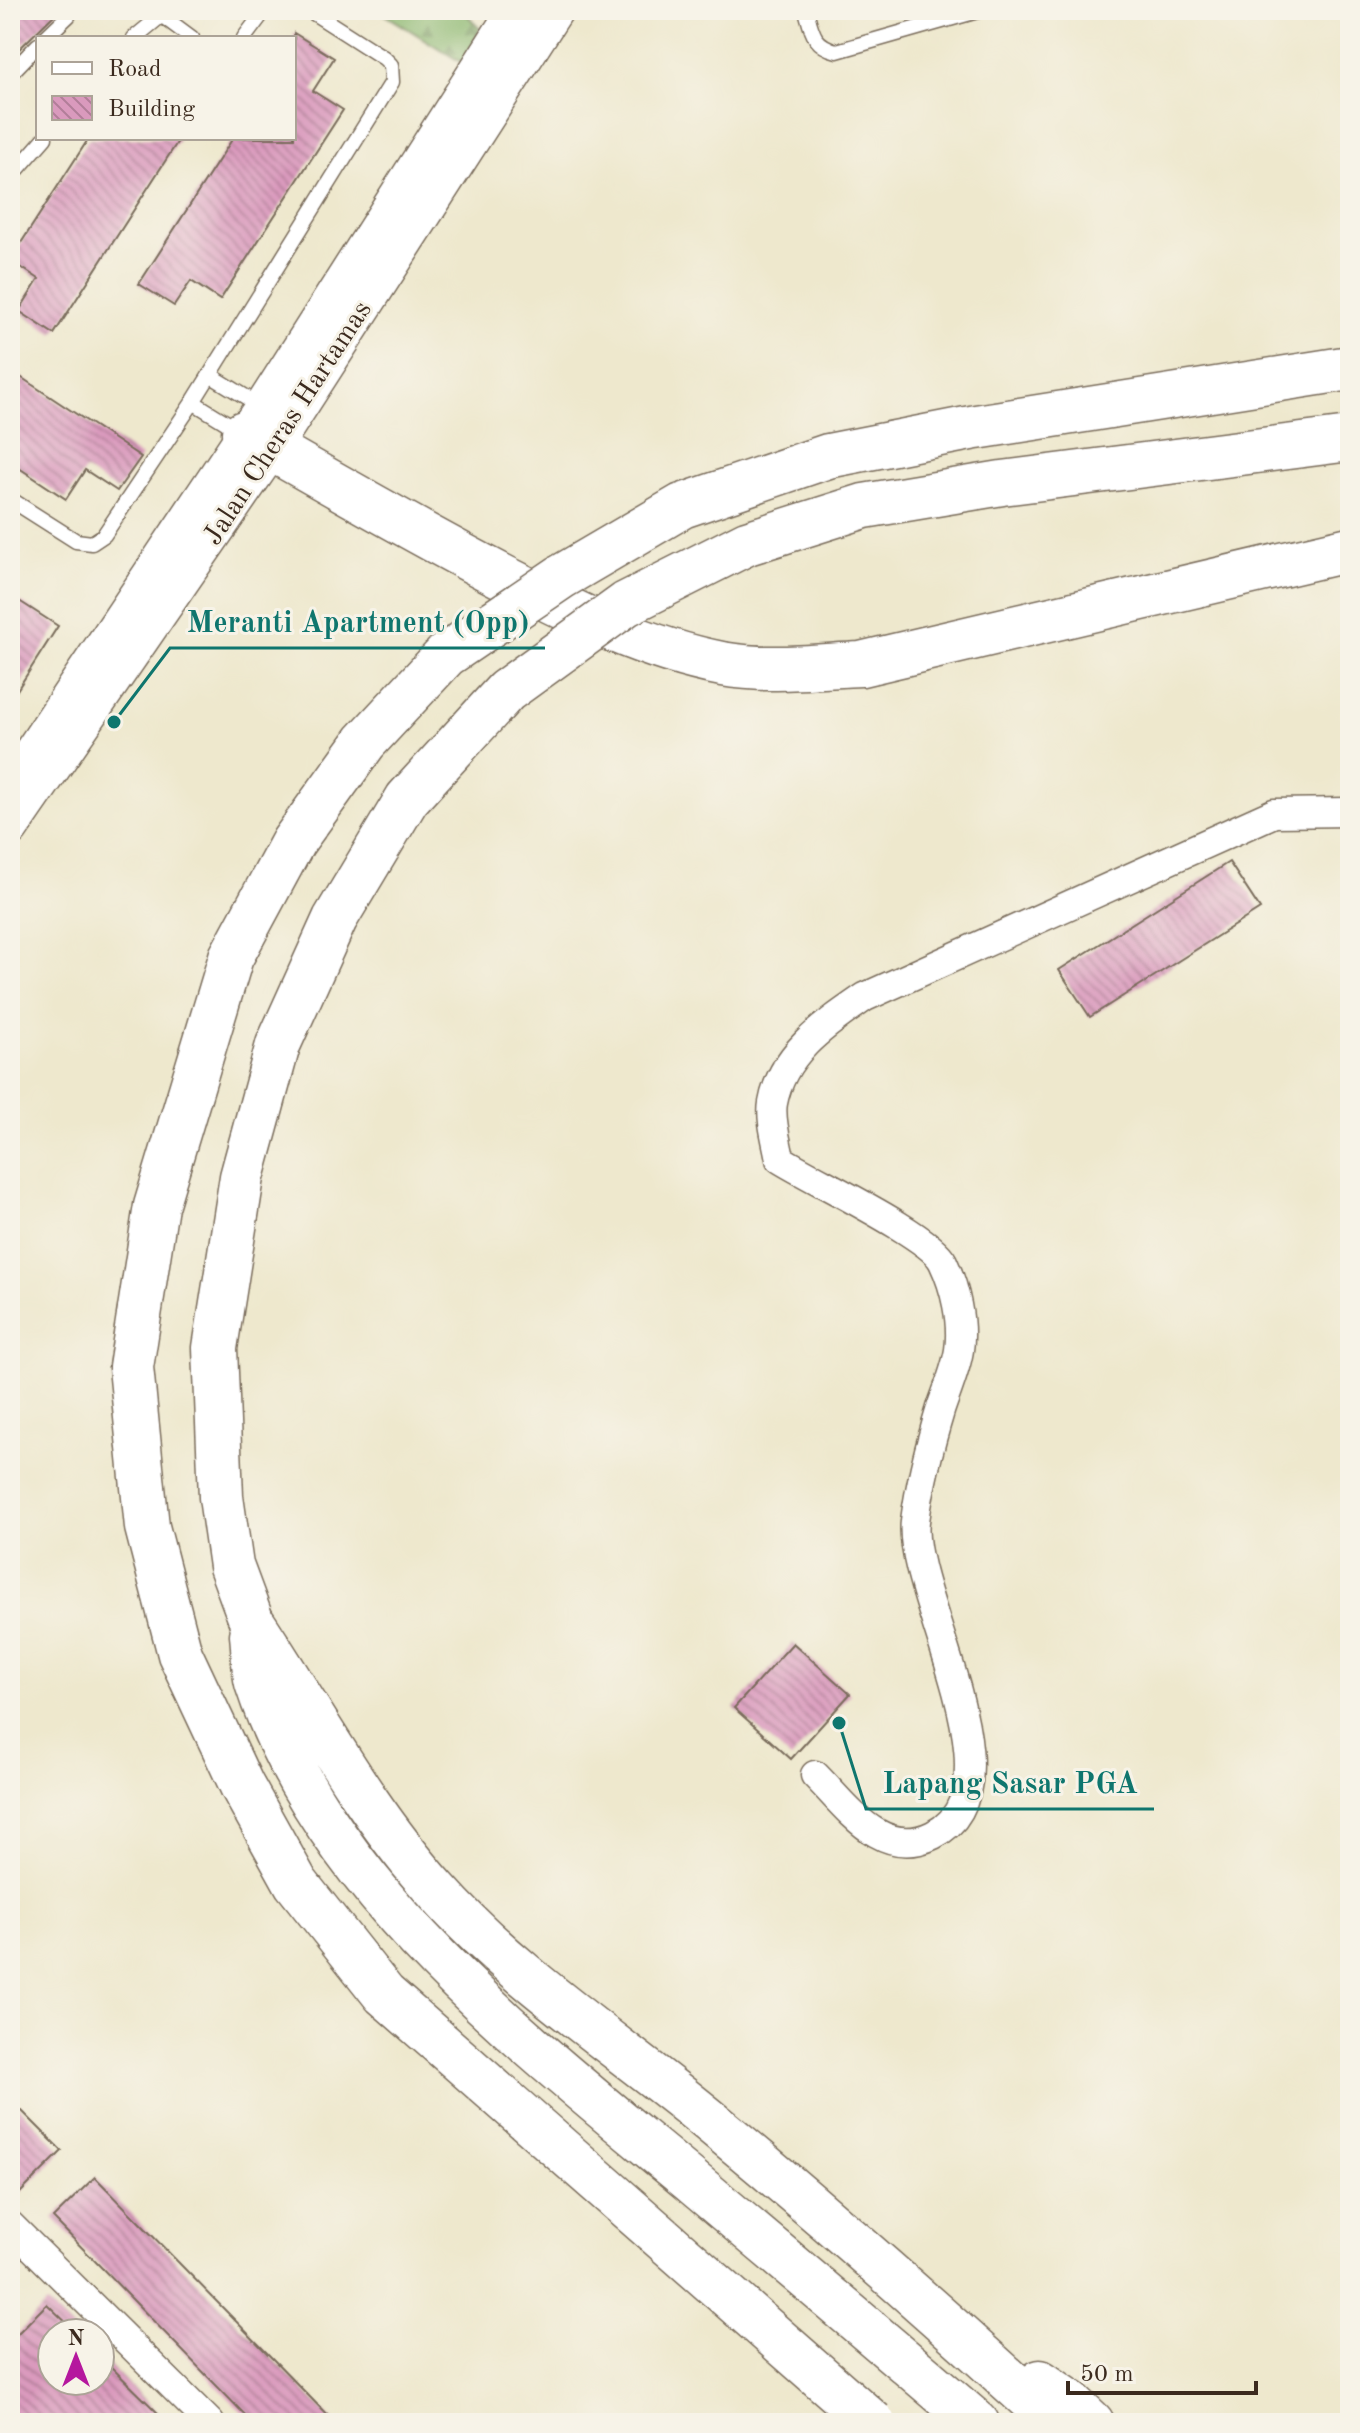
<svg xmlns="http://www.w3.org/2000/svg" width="1360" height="2433" font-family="'Old Standard TT',serif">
	<defs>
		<pattern id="forest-firs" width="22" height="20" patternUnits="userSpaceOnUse" patternTransform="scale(2)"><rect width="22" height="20" fill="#8cb870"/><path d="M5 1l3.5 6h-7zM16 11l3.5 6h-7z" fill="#74965b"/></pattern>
		<pattern id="building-back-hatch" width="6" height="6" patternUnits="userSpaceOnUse" patternTransform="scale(2)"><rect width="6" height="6" fill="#da9abd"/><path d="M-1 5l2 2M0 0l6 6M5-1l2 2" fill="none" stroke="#b27e99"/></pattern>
	</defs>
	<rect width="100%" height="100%" fill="#f7f3e8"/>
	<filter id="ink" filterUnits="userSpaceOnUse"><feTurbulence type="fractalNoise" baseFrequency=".0125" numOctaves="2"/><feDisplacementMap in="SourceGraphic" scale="16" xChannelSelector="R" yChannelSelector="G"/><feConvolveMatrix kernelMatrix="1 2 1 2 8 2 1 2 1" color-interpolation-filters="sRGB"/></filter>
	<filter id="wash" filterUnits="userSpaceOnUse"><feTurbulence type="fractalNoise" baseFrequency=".006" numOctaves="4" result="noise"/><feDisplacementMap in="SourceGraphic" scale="32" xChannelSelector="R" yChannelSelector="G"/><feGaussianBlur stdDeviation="1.8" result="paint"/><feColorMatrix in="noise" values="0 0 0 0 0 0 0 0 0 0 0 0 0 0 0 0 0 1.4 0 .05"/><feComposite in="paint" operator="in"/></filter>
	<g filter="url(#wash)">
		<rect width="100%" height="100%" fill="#eee8cd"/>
		<path fill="url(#forest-firs)" stroke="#647147" stroke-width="2" d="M 378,10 L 463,10 L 480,29 L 464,64 Z"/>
		<g id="blocks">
			<path fill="url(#building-back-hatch)" d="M 10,10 L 59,10 L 10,58 Z
				M 294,33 L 334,58 L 313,91 L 343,110 L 220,300 L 191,281 L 174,306 L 139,284 L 233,138 L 294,138 Z
				M 89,138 L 180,138 L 54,334 L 19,311 L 39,279 L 10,260 Z
				M 10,370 L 141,457 L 117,491 L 85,470 L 66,499 L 10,462 Z
				M 10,595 L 58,626 L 10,701 Z
				M 1229,862 L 1260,909 L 1090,1017 L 1059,970 Z
				M 793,1643 L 850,1694 L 791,1759 L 734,1708 Z
				M 10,2099 L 62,2151 L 10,2203 Z
				M 95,2177 L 307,2394 L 335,2423 L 253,2423 L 53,2218 Z
				M 47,2304 L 77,2333 L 52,2333 L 52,2381 L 100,2381 L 100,2356 L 168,2423 L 10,2423 L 10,2341 Z"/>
		</g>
	</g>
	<g filter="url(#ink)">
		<use href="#blocks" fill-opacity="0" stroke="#7a6c5b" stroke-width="2"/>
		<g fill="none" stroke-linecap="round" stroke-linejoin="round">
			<g stroke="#7a6c5b" stroke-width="17">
				<path id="service" d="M 806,10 C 812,32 813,45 837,51 L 981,10
					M 161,15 L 192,38
					M 45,38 L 69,15 L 69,10
					M 134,38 L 168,10
					M 244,38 L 265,10
					M 10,74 L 38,45
					M 10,178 L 45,138
					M 210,375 L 264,408
					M 193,402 L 240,431
					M 10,499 L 76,541 L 92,543 L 104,535 L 193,402 L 392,82 L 391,65 L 384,58 L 309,10"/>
			</g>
			<g stroke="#7a6c5b" stroke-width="31">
				<path id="minor" d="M 815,1775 C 848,1808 882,1860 933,1835 C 1027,1788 906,1592 915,1521 C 920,1483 930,1444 941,1408 C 947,1390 956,1370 959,1350 C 963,1322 955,1287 943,1262 C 930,1235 811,1179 780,1159 C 777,1142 770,1119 773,1103 C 782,1053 826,1024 865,997 L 1274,813 L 1350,812
					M 10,2225 L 210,2423"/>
			</g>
			<g stroke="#7a6c5b" stroke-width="39">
				<path id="tertiary" d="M 10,785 L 263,407 L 516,10
					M 10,829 L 272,449 L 555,10"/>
			</g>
			<g stroke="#7a6c5b" stroke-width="47">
				<path id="motorway" d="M 244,433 C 330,482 416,532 503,577 C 574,613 644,649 722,664 C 767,672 816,666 861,664 L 1350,549
					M 251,1620 C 311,1710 363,1809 436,1890 C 511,1975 616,2044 704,2116 C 825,2215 941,2318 1056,2423
					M 252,1635 C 254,1650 253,1668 257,1683 C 325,1893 533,2049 696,2185 C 790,2264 884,2343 977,2423
					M 1040,2382 L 1071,2403 L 1092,2423"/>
			</g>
			<use href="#service" stroke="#fff" stroke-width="14"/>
			<use href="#minor" stroke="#fff" stroke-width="28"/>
			<use href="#tertiary" stroke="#fff" stroke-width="36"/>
			<use href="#motorway" stroke="#fff" stroke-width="44"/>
			<g stroke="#7a6c5b" stroke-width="47" stroke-linecap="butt">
				<path id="motorway-bridge" d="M 251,1620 L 231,1566 L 221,1497 L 215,1348 L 242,1177 L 278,1045 L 335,919 L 407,799 L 506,691 L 626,604 L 747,543 L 864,506 L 1002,483 L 1350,439
					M 873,2423 L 384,1994 L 296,1883 L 242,1786 L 180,1654 L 147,1527 L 131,1367 L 156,1206 L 231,957 L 293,842 L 365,742 L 446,655 L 561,577 L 682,506 L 828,456 L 976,427 L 1350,368"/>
			</g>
			<use href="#motorway-bridge" stroke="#fff" stroke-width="44"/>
		</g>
	</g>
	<g text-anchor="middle" stroke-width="6" stroke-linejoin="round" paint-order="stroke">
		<g font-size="28" fill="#3b2a1e" stroke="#f7f3e8">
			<text transform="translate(286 422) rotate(-57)" y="10">Jalan Cheras Hartamas</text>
		</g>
	</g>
	<path fill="none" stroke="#0f766e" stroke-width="3" d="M114 722L170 648H545M839 1723L866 1809H1154"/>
	<g fill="#0f766e" stroke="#f7f3e8" stroke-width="3">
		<circle cx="114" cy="722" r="8"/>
		<circle cx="839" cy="1723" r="8"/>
	</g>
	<g font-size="30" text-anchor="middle" font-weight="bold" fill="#0f766e" stroke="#f7f3e8" stroke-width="6" stroke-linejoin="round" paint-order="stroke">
		<text x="358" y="632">Meranti Apartment (Opp)</text>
		<text x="1010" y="1793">Lapang Sasar PGA</text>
	</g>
	<rect width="1360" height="2433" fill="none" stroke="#f7f3e8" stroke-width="40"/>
	<rect x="36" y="36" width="260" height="104" fill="#f7f3e8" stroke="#aca397" stroke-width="2"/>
	<rect x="52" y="62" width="40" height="12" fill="#ffffff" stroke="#aca397" stroke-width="2"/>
	<text x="108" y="76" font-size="24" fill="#3b2a1e">Road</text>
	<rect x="52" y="96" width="40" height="24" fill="url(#building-back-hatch)" stroke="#aca397" stroke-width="2"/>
	<text x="108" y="116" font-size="24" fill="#3b2a1e">Building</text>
	<g transform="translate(76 2357)"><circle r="38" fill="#f7f3e8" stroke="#aca397" stroke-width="2"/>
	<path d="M0-6L14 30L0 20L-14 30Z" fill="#b5179e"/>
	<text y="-12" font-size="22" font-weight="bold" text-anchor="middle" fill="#3b2a1e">N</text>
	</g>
	<path d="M1068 2381v12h188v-12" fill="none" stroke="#3b2a1e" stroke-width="4"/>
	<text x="1080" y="2381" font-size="24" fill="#3b2a1e" stroke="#f7f3e8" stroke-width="6" paint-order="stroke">50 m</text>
</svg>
